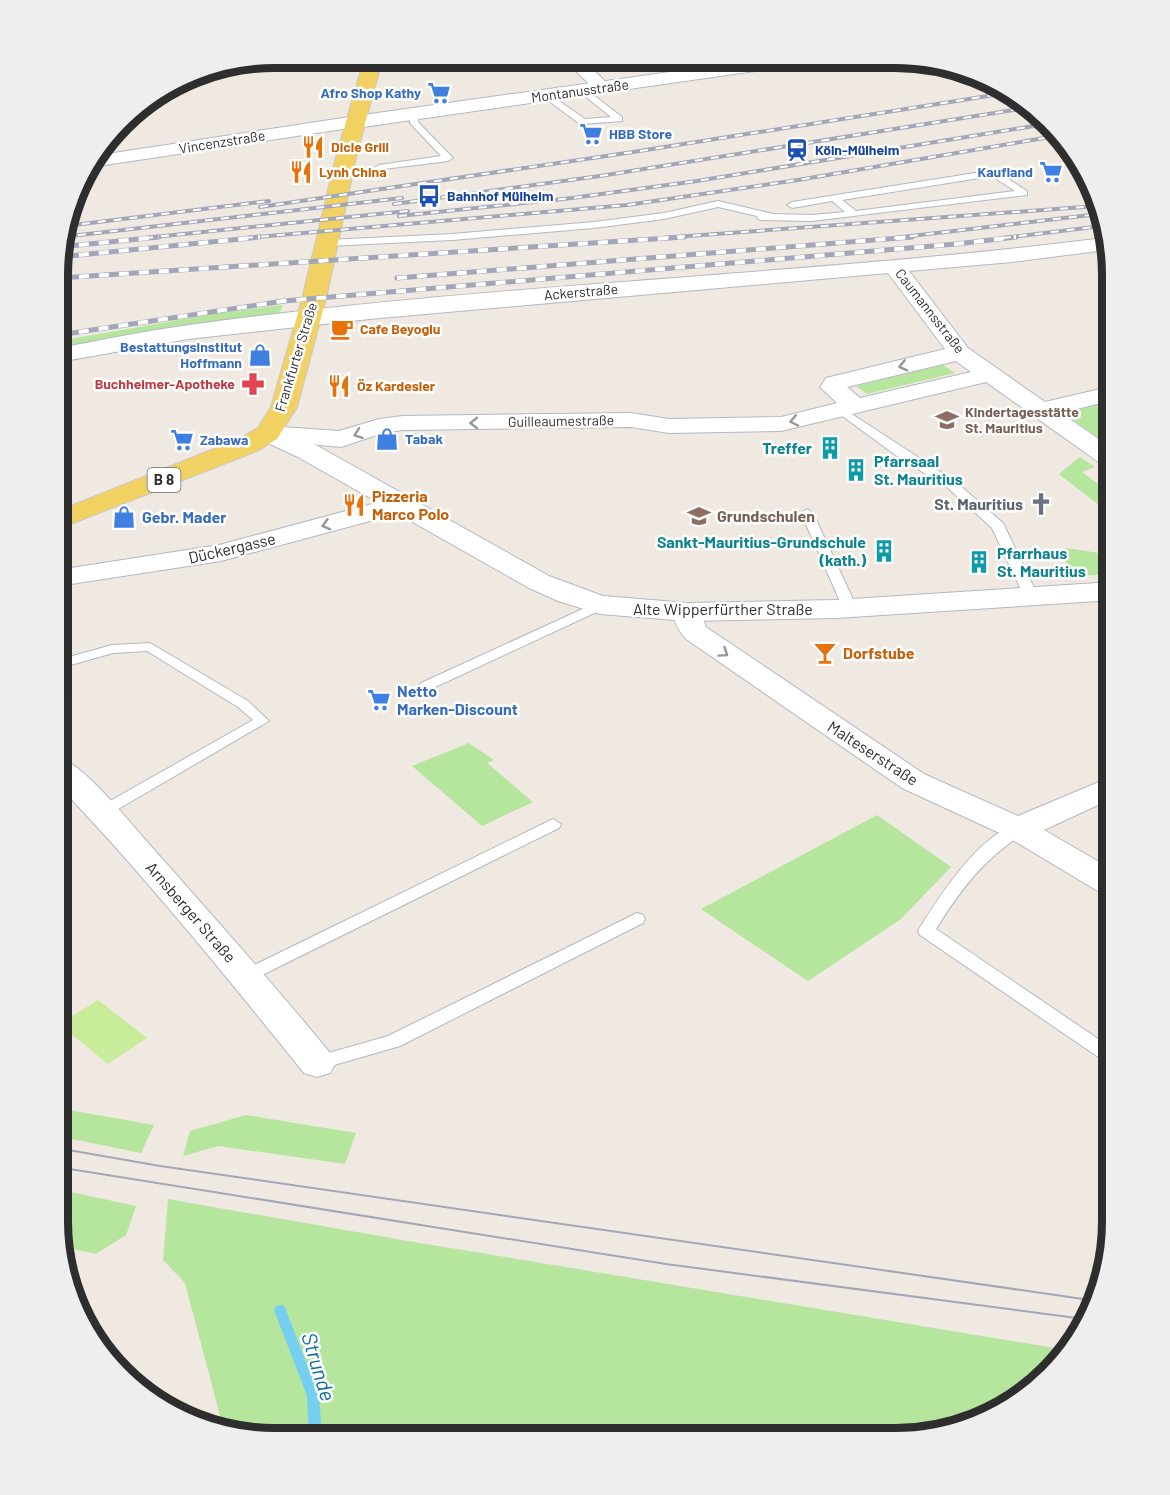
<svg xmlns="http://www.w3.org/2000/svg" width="1170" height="1495" font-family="Barlow,sans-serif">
	<rect width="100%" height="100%" fill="#efe9e1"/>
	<path fill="#b6e59e" d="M 283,305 L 281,310 L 275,315 L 59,350 L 59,341 L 213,314 Z
		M 943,365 L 955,373 L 867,394 L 856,386 Z
		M 1098,403 L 1103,406 L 1113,404 L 1113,448 L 1065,414 L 1064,412 Z
		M 1080,457 L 1095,467 L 1082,472 L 1113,495 L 1113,516 L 1059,474 Z
		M 1066,548 L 1099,553 L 1113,548 L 1113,574 L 1075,576 L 1058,551 Z
		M 469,743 L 494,760 L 487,763 L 533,802 L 482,826 L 412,766 Z
		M 877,815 L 951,867 L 901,919 L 808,981 L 701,909 Z
		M 57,1108 L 154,1125 L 141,1153 L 57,1136 Z
		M 246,1115 L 356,1133 L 345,1164 L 218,1146 L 183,1156 L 190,1131 Z
		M 57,1189 L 136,1206 L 126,1235 L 96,1254 L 63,1247 L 57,1221 Z
		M 168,1199 L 402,1240 L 1067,1350 L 992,1415 L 896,1438 L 246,1436 L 223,1427 L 185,1283 L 163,1260 Z"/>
	<path fill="#c9ec9a" d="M 98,1000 L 147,1038 L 108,1064 L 59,1024 Z"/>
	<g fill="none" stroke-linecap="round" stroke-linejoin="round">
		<path fill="#75cff0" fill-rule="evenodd" d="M 280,1305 L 284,1306 L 286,1310 L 319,1396 L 322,1436 L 309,1436 L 307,1396 L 274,1310 L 276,1306 Z"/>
		<g stroke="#b4b7c1" stroke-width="2">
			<path id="lane" d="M 583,87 L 622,117 L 622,121 L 580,124 L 542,96 L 549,94 L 585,119 L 611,117 L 580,92 L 579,90 Z
				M 414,111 L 418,114 L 418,122 L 453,158 L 448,161 L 376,170 L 374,168 L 379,165 L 441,156 L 410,123 L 410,114 Z
				M 994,170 L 1027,191 L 1027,195 L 812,221 L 761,220 L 758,219 L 757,216 L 718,207 L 664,219 L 594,228 L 452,240 L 328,246 L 323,243 L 328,240 L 452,234 L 594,222 L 664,213 L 718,201 L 773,214 L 812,215 L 845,212 L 832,201 L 792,208 L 787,205 L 792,202 ZM 992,176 L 1015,191 L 856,211 L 842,200 Z
				M 841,407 L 956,482 L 1003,523 L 1038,596 L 1036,599 L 1026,599 L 1024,596 L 992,528 L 948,488 L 894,454 L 837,412 L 837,408 Z
				M 807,509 L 813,513 L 857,608 L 855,611 L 845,611 L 843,608 L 801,513 Z
				M 600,601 L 605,602 L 607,605 L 605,608 L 431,689 L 421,689 L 419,686 L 421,683 Z
				M 150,643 L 248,701 L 269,721 L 108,815 L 96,815 L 94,812 L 96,809 L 253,720 L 238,707 L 147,651 L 113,653 L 67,666 L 60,662 L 62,659 L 112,645 Z
				M 553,819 L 561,824 L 559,828 L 252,980 L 240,980 L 237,976 L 240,972 Z
				M 1018,824 L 1024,825 L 1026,829 L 1024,833 C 985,858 960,890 936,929 L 1113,1049 L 1113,1064 L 1107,1063 L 920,935 L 918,931 C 938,898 979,834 1018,824 Z
				M 637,913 L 643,915 L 645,919 L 643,923 L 400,1046 L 317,1070 L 311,1068 L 308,1063 L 311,1058 L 388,1036 Z"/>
		</g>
		<g stroke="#b4b7c1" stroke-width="2">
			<path id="street" d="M 563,58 L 581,58 L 611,87 L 608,91 L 596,91 Z
				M 356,116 L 363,118 L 365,122 L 363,126 L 85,168 L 94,156 Z
				M 1104,238 L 1106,250 L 1012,262 L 909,271 L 968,348 L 1045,402 L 1113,386 L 1113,400 L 1061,413 L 1113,449 L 1113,469 L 1104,466 L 986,382 L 781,431 L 669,433 L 631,427 L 403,430 L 383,433 L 341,447 L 268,440 L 259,438 L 256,433 L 259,428 L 268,426 L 339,431 L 379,419 L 403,416 L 631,413 L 669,419 L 781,417 L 837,403 L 820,387 L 826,378 L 945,349 L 888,273 L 369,319 L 188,339 L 59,362 L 59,348 C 102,340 145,331 189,325 C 493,283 801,276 1104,238 ZM 956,361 L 971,372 L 860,398 L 847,387 Z
				M 402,496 L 411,498 L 415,504 L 411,510 L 221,561 L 58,586 L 58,570 L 219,545 Z
				M 688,603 L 698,606 L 706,627 L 924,774 L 1018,816 L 1113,776 L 1113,798 L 1044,830 L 1113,870 L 1113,896 L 1101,893 L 1006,836 L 902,788 L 686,639 C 678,628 669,619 678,606 Z
				M 58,757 C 84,764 130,823 150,845 C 211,914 272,982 330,1053 L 336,1063 L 330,1073 L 317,1077 L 304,1073 C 225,975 145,876 58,785 Z"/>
		</g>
		<g stroke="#b4b7c1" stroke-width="2">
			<path id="secondary" d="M 769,58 L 813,59 L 810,63 L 804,64 L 356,128 L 349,126 L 346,122 L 349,118 L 356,116 Z
				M 268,425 L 316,445 L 549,576 L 603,596 L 688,603 L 836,600 L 1113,582 L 1113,600 L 836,618 L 688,621 L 600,614 L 558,601 L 529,588 L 298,457 L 259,439 L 255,433 L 259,427 Z"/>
		</g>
		<g stroke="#c9c9c9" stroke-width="2">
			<path id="primary" d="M 365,57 L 383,57 L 357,153 L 326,299 L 297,407 L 277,439 L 257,451 L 58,529 L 58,511 L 239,439 L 258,428 L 271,407 L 302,299 L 337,153 Z"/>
		</g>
		<use href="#lane" fill="#fff" fill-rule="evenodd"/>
		<use href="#street" fill="#fff" fill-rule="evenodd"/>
		<use href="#secondary" fill="#fff" fill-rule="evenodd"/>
		<use href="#primary" fill="#f2d163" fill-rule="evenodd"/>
		<path stroke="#a3a6b8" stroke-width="2" d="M 57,1148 L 160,1166 L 1090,1300
			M 57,1167 L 666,1264 L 1084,1319"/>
		<g stroke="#a3a6b8" stroke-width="4">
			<path id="rail-far1" d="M 394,204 L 600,176 L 1032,107
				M 260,207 L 633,152 L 1007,93
				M 399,216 L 572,198 L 697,181 L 1046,124
				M 66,226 L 269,201
				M 62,237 L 402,198
				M 145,238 L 408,211
				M 245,238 L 627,205 L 798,180 L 1056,136
				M 661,238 L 1097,206
				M 894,238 L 1090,215
				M 1003,238 L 1102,226"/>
		</g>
		<g stroke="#a3a6b8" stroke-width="5">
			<path id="rail" d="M 62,237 L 65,237
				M 59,247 L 159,237
				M 59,257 L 260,237
				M 59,278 L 684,237
				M 397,278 L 912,237
				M 59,335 L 284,301 L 956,244 L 1016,237"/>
		</g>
		<use href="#rail-far1" stroke="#fff" stroke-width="2" stroke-dasharray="8" stroke-linecap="butt"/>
		<use href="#rail" stroke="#fff" stroke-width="4" stroke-dasharray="10" stroke-linecap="butt"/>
	</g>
	<defs><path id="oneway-chevron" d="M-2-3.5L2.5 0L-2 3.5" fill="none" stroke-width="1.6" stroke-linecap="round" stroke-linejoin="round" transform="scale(1.5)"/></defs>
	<g stroke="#969696">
		<use href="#oneway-chevron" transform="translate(903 366) rotate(167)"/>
		<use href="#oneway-chevron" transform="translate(794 421) rotate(168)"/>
		<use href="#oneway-chevron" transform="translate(474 423) rotate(179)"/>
		<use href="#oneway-chevron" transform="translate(358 434) rotate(160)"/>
		<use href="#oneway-chevron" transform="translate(326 525) rotate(165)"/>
		<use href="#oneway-chevron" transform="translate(724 653) rotate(34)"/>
	</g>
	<defs>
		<g id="supermarket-bare" transform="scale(1.8)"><path d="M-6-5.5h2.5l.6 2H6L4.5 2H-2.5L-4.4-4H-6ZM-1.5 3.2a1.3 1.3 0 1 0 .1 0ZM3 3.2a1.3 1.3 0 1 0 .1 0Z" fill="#3f7fe0" stroke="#fff" stroke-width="2.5" paint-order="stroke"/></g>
		<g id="restaurant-bare" transform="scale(1.8)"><path d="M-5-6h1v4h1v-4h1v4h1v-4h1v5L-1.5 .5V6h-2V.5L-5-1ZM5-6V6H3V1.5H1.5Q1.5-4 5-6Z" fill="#e8710a" stroke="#fff" stroke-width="2.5" paint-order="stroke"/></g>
		<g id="station-bare" transform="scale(1.8)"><path d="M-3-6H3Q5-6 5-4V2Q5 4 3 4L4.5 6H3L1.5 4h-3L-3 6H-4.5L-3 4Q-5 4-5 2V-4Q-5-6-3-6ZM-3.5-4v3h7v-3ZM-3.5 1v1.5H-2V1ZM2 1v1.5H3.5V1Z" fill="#1a4fb4" stroke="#fff" stroke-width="2.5" paint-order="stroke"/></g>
		<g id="bus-bare" transform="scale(1.8)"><path d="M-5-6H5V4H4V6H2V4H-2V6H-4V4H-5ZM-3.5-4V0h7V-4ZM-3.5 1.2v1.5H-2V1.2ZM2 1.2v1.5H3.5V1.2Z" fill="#1a4fb4" stroke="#fff" stroke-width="2.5" paint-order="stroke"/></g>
		<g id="cafe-bare" transform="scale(1.8)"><path d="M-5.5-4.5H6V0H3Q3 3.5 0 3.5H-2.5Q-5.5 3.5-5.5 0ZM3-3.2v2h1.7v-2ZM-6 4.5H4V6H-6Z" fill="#e8710a" stroke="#fff" stroke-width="2.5" paint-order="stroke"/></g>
		<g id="shop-bare" transform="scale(1.8)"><path d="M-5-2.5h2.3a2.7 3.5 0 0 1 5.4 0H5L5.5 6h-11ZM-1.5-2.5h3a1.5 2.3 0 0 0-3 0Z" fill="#3f7fe0" stroke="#fff" stroke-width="2.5" paint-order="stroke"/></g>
		<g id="pharmacy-bare" transform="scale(1.8)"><path d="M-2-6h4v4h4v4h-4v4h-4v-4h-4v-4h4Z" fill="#e0444e" stroke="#fff" stroke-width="2.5" paint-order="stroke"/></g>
		<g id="school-bare" transform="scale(1.8)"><path d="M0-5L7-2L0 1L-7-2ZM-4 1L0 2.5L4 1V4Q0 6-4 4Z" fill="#8d6e63" stroke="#fff" stroke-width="2.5" paint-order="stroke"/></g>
		<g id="building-bare" transform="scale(1.8)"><path d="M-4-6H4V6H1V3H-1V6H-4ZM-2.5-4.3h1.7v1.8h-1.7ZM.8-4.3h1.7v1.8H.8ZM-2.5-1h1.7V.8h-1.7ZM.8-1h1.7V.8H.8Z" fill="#0f9aa8" stroke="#fff" stroke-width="2.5" paint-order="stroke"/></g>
		<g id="church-bare" transform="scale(1.8)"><path d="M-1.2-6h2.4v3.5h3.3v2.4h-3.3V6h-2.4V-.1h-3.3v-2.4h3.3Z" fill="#6b7280" stroke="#fff" stroke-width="2.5" paint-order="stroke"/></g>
		<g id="bar-bare" transform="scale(1.8)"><path d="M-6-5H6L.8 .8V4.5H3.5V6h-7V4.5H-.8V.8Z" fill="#e8710a" stroke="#fff" stroke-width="2.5" paint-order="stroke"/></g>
	</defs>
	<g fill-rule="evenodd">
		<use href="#supermarket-bare" x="439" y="93"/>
		<use href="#supermarket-bare" x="591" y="134"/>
		<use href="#restaurant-bare" x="313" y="147"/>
		<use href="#station-bare" x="797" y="150"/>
		<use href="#restaurant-bare" x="301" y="172"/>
		<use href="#supermarket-bare" x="1051" y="172"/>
		<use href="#bus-bare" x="429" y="196"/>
		<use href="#cafe-bare" x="342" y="329"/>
		<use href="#shop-bare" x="260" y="355"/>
		<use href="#pharmacy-bare" x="253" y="384"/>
		<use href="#restaurant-bare" x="339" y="386"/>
		<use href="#school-bare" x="947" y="420"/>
		<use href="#shop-bare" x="387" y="439"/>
		<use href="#supermarket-bare" x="182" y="440"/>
		<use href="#building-bare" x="830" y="448"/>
		<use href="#building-bare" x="856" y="470"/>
		<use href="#church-bare" x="1041" y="504"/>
		<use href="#restaurant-bare" x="354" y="505"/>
		<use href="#school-bare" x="699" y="516"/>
		<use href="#shop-bare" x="124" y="517"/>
		<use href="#building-bare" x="884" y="551"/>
		<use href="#building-bare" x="979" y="562"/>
		<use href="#bar-bare" x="825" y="653"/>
		<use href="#supermarket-bare" x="379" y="700"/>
	</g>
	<g text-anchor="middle" stroke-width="5" stroke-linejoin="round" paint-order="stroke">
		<g font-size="14" fill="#2e2e2e" stroke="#fff">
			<text transform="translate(580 91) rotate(-8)" y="5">Montanusstraße</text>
			<text transform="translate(222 142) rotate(-9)" y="5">Vincenzstraße</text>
			<text transform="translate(581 292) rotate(-5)" y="5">Ackerstraße</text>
			<text transform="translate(930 311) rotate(52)" y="5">Caumannsstraße</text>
			<text transform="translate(296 357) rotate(-73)" y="5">Frankfurter Straße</text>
			<text transform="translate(561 421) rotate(-1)" y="5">Guilleaumestraße</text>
		</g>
		<g font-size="14" font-weight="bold" fill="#366cbe" stroke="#fff" text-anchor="end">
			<text x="421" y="98">Afro Shop Kathy</text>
			<text x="609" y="139" text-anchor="start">HBB Store</text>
			<text x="1033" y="177">Kaufland</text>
			<text x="242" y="352">Bestattungsinstitut<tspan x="242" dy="16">Hoffmann</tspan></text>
			<text x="405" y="444" text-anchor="start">Tabak</text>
			<text x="200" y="445" text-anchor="start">Zabawa</text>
		</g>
		<g font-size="14" font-weight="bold" fill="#c56008" stroke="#fff" text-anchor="start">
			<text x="331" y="152">Dicle Grill</text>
			<text x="319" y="177">Lynh China</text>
			<text x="360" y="334">Cafe Beyoglu</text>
			<text x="357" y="391">Öz Kardesler</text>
		</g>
		<g font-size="14" font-weight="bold" fill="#164399" stroke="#fff" text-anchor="start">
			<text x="815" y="155">Köln-Mülheim</text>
			<text x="447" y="201">Bahnhof Mülheim</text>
		</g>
		<g font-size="14" font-weight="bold" fill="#be3a42" stroke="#fff" text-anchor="end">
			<text x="235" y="389">Buchheimer-Apotheke</text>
		</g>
		<g font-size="14" font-weight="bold" fill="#785e54" stroke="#fff" text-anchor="start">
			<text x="965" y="417">Kindertagesstätte<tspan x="965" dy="16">St. Mauritius</tspan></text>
		</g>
		<rect fill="#fff" stroke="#6d6d6d" stroke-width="1.5" x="147.5" y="468" width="33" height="24" rx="4.5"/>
		<g font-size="15" font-weight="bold" fill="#2e2e2e">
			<text x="164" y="485">B 8</text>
		</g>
		<g font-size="16" font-weight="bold" fill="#0d838f" stroke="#fff" text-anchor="end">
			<text x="812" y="454">Treffer</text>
			<text x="874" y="467" text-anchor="start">Pfarrsaal<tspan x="874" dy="18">St. Mauritius</tspan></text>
			<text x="866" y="548">Sankt-Mauritius-Grundschule<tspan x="866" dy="18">(kath.)</tspan></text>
			<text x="997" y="559" text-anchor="start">Pfarrhaus<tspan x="997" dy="18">St. Mauritius</tspan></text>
		</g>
		<g font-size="16" font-weight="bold" fill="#c56008" stroke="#fff" text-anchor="start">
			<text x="372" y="502">Pizzeria<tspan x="372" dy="18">Marco Polo</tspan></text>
			<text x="843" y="659">Dorfstube</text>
		</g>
		<g font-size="16" font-weight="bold" fill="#5b616d" stroke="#fff" text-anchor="end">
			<text x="1023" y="510">St. Mauritius</text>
		</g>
		<g font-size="16" font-weight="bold" fill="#785e54" stroke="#fff" text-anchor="start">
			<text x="717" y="522">Grundschulen</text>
		</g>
		<g font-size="16" font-weight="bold" fill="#366cbe" stroke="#fff" text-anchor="start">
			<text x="142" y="523">Gebr. Mader</text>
			<text x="397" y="697">Netto<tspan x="397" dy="18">Marken-Discount</tspan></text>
		</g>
		<g font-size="16" fill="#2e2e2e" stroke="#fff">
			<text transform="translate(232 548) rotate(-13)" y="6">Dückergasse</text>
			<text x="723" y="615">Alte Wipperfürther Straße</text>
			<text transform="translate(873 753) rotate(33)" y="6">Malteserstraße</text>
			<text transform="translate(191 912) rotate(49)" y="6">Arnsberger Straße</text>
		</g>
		<g font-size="21" font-style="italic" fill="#0d6fa3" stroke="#fff">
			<text transform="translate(318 1367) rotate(73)" y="7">Strunde</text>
		</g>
	</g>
	<path d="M0 0H1170V1495H0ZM275 68H895A207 207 0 0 1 1102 275V1221A207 207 0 0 1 895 1428H275A207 207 0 0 1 68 1221V275A207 207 0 0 1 275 68Z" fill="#eee" fill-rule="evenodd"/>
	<path fill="none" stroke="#2e2e2e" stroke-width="8" d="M275 68H895A207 207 0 0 1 1102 275V1221A207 207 0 0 1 895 1428H275A207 207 0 0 1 68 1221V275A207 207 0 0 1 275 68Z"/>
</svg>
